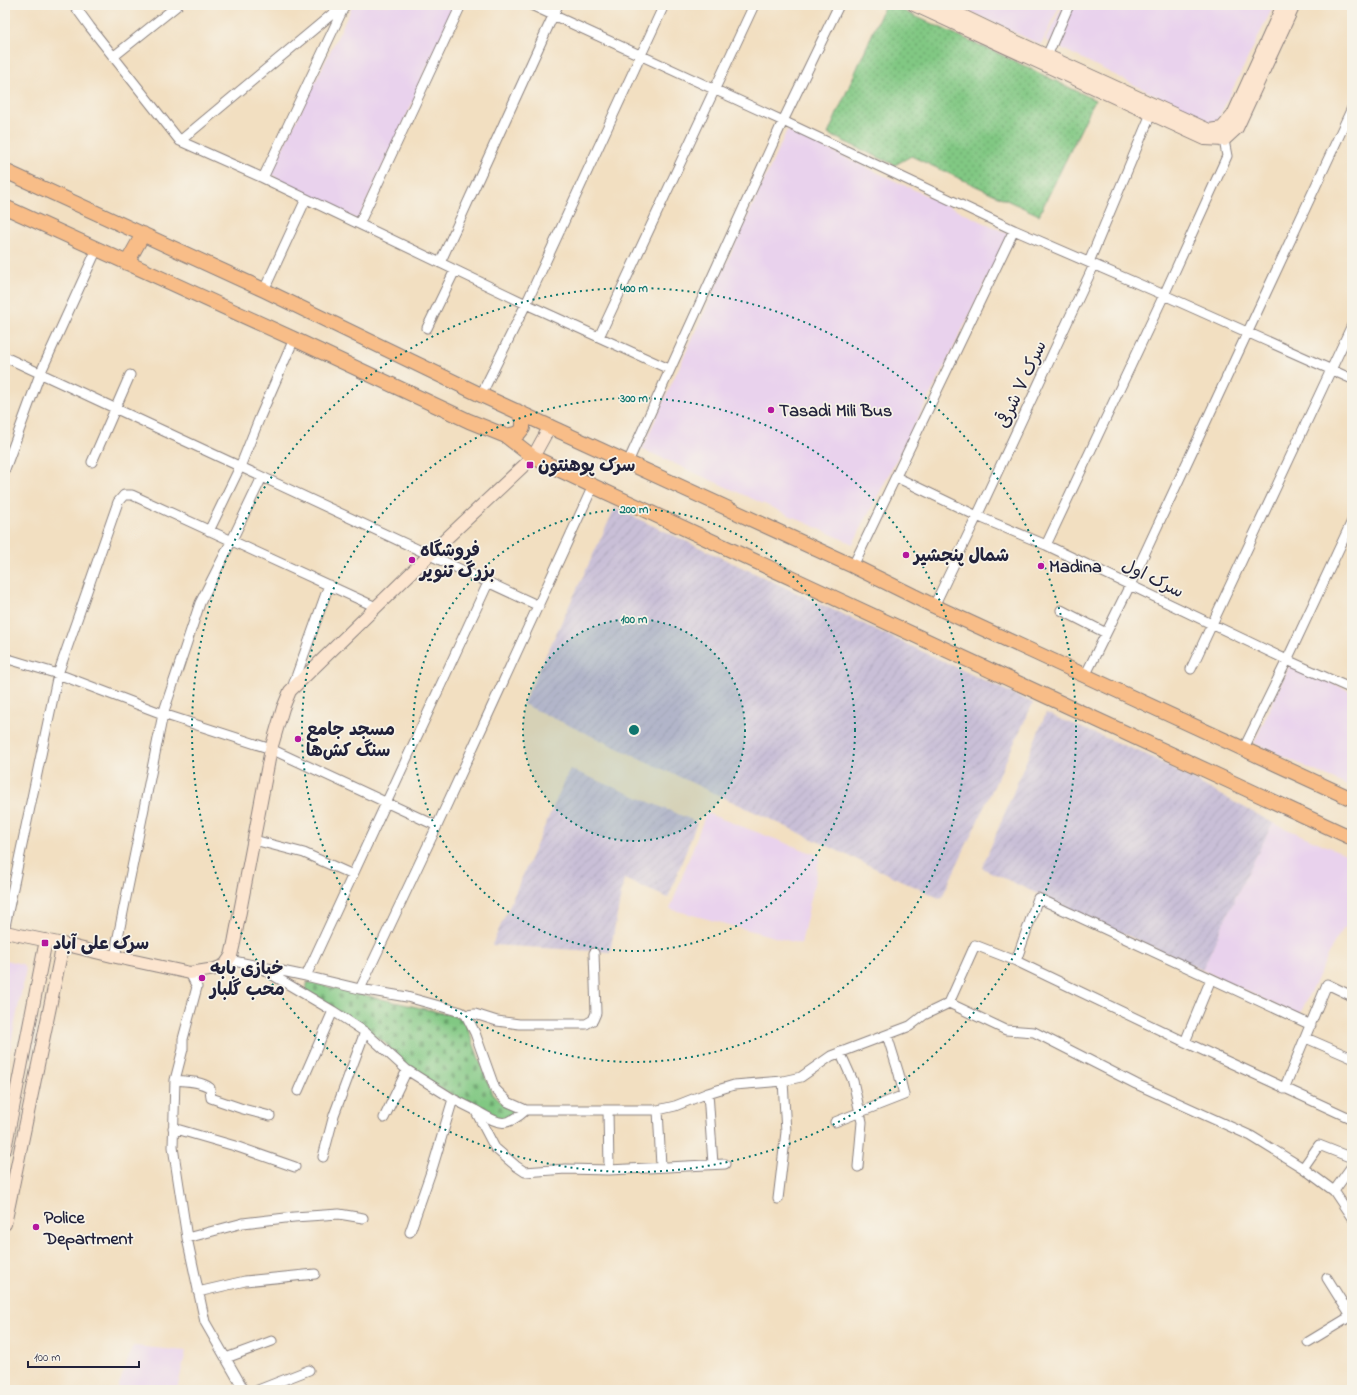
<svg xmlns="http://www.w3.org/2000/svg" width="1357" height="1395" font-family="'Indie Flower','Playpen Sans Arabic',sans-serif">
	<defs>
		<pattern id="industrial-furrows" width="10" height="10" patternUnits="userSpaceOnUse"><rect width="10" height="10" fill="#c9bfd7"/><path d="M-1 1l2-2M0 10L10 0M9 11l2-2" fill="none" stroke="#aca4b9"/></pattern>
		<pattern id="grass-dots" width="8" height="8" patternUnits="userSpaceOnUse"><rect width="8" height="8" fill="#81c883"/><path d="M2 2h.1M6 6h.1" fill="none" stroke="#69a26c" stroke-width="1.8" stroke-linecap="round"/></pattern>
		<pattern id="cemetery-stones" width="16" height="16" patternUnits="userSpaceOnUse"><rect width="16" height="16" fill="#81c883"/><path d="M2 7V4a2 2 0 0 1 4 0v3zM10 15v-3a2 2 0 0 1 4 0v3z" fill="#69a26c"/></pattern>
	</defs>
	<rect width="100%" height="100%" fill="#f7f3e8"/>
	<filter id="ink" filterUnits="userSpaceOnUse"><feTurbulence type="fractalNoise" baseFrequency=".025" numOctaves="2"/><feDisplacementMap in="SourceGraphic" scale="8" xChannelSelector="R" yChannelSelector="G"/><feConvolveMatrix kernelMatrix="1 2 1 2 8 2 1 2 1" color-interpolation-filters="sRGB"/></filter>
	<filter id="wash" filterUnits="userSpaceOnUse"><feTurbulence type="fractalNoise" baseFrequency=".012" numOctaves="4" result="noise"/><feDisplacementMap in="SourceGraphic" scale="16" xChannelSelector="R" yChannelSelector="G"/><feGaussianBlur stdDeviation="0.9" result="paint"/><feColorMatrix in="noise" values="0 0 0 0 0 0 0 0 0 0 0 0 0 0 0 0 0 1.4 0 .05"/><feComposite in="paint" operator="in"/></filter>
	<g filter="url(#wash)">
		<rect width="100%" height="100%" fill="#f2dfc1"/>
		<path fill="#e9d2ed" d="M 353,5 L 456,5 L 419,84 L 421,85 L 358,220 L 274,181 L 276,177 L 270,174 Z
			M 957,5 L 1060,5 L 1041,45 Z
			M 1063,5 L 1274,5 L 1215,125 L 1045,40 Z
			M 787,130 L 1008,234 L 944,368 L 853,544 L 642,449 Z
			M 1290,664 L 1352,692 L 1352,788 L 1254,743 Z
			M 706,813 L 820,856 L 801,944 L 670,909 Z
			M 1273,823 L 1352,857 L 1352,930 L 1345,927 L 1335,941 L 1299,1016 L 1202,970 L 1237,894 Z
			M 5,960 L 22,964 L 26,969 L 5,1073 Z
			M 133,1346 L 186,1351 L 177,1390 L 117,1390 Z"/>
		<path fill="url(#industrial-furrows)" d="M 615,508 L 1033,703 L 941,899 L 523,704 Z
			M 1046,713 L 1149,756 L 1273,823 L 1237,894 L 1202,970 L 982,868 Z
			M 570,769 L 697,822 L 668,898 L 624,879 L 610,952 L 492,945 Z"/>
		<path fill="url(#grass-dots)" stroke="#52755f" d="M 885,5 L 890,5 L 1004,56 L 1095,100 L 1039,215 L 911,156 L 895,165 L 828,134 Z"/>
		<path fill="url(#cemetery-stones)" stroke="#52755f" d="M 308,982 L 464,1018 L 492,1094 L 503,1105 L 520,1112 L 502,1121 L 412,1073 L 383,1041 L 323,1006 L 304,992 Z"/>
	</g>
	<g filter="url(#ink)">
		<g fill="none" stroke-linecap="round" stroke-linejoin="round">
			<g stroke="#8a807e" stroke-width="11">
				<path id="street" d="M 74,5 L 90,27 L 180,141 L 263,178 L 526,304 L 669,369
					M 531,5 L 783,121 L 1014,230 L 1164,295 L 1352,379
					M 1047,56 L 1069,5
					M 113,57 L 178,5
					M 180,141 L 343,5
					M 263,178 L 344,7
					M 359,224 L 461,5
					M 1089,262 L 1153,109
					M 440,263 L 558,5
					M 264,290 L 306,199
					M 427,328 L 455,270
					M 599,337 L 754,5
					M 5,357 L 539,606
					M 481,395 L 526,304 L 664,5
					M 92,462 L 130,375
					M 628,462 L 783,121 L 839,5
					M 5,469 L 40,374 L 97,249
					M 896,477 L 977,516 L 1046,545 L 1287,660 L 1352,689
					M 209,531 L 240,467 L 260,417 L 294,339
					M 1046,545 L 1164,295 L 1227,156 L 1223,135
					M 853,566 L 1014,230
					M 934,606 L 977,516 L 1094,265
					M 1061,610 L 1106,633
					M 5,658 L 58,674 L 163,714 L 271,749 L 437,826
					M 1191,669 L 1352,325
					M 1085,676 L 1130,585 L 1352,108
					M 292,688 L 329,585
					M 1244,748 L 1287,660 L 1352,521
					M 254,840 L 304,853 L 353,875
					M 5,926 L 58,674 L 118,502 L 124,495 L 132,495 L 376,607
					M 116,957 L 117,942 L 163,714 L 200,603 L 232,540 L 262,477
					M 229,960 L 306,976 L 360,989 L 407,997 L 461,1012 L 466,1015 L 475,1033 L 495,1089 L 508,1102 L 526,1110 L 658,1110 L 675,1106 L 708,1093 L 734,1085 L 783,1081 L 801,1077 L 831,1056 L 910,1026 L 924,1015 L 949,1003 L 975,945 L 1016,961 L 1185,1042 L 1352,1119
					M 1016,961 L 1038,898 L 1311,1025
					M 264,970 L 333,1011 L 365,1032 L 407,1070 L 453,1099 L 475,1110 L 495,1148 L 516,1166 L 525,1172 L 566,1169 L 609,1170 L 725,1164
					M 190,973 L 197,987 L 183,1039 L 183,1049 L 175,1080 L 173,1147 L 187,1238 L 205,1322 L 244,1390
					M 306,976 L 488,583
					M 360,989 L 437,826 L 593,486
					M 949,1003 L 1006,1030 L 1034,1032 L 1136,1084 L 1251,1136 L 1303,1168 L 1334,1191 L 1352,1218
					M 466,1015 L 475,1014 L 497,1021 L 519,1024 L 586,1024 L 593,1020 L 596,1013 L 594,953
					M 1306,1038 L 1352,1058
					M 1185,1042 L 1211,979
					M 840,1052 L 853,1081 L 862,1122 L 858,1167
					M 175,1080 C 186,1081 201,1081 210,1088 L 211,1098 L 243,1109 L 270,1116
					M 1284,1089 L 1327,984 L 1352,996
					M 298,1091 L 333,1011
					M 708,1093 L 713,1164
					M 475,1110 C 498,1123 504,1130 526,1110
					M 608,1110 L 609,1170
					M 658,1110 L 661,1166
					M 384,1118 L 407,1070
					M 835,1122 L 904,1095 L 899,1074 L 887,1035
					M 173,1128 L 235,1146 L 295,1167
					M 323,1157 L 334,1115 L 365,1032
					M 1303,1168 L 1319,1145 L 1352,1158
					M 1334,1191 L 1352,1166
					M 778,1199 L 786,1132 L 783,1081
					M 410,1232 L 433,1166 L 453,1099
					M 187,1238 L 243,1223 L 294,1217 L 339,1214 L 363,1218
					M 1327,1278 L 1352,1318
					M 198,1292 L 245,1281 L 315,1274
					M 1308,1342 L 1351,1316
					M 226,1358 L 272,1341
					M 258,1390 L 309,1370"/>
			</g>
			<g stroke="#8a807e" stroke-width="14">
				<path id="secondary" d="M 914,5 L 1205,139 L 1224,140 L 1237,128 L 1294,5
					M 940,5 L 1013,40 L 1209,130 L 1222,128 L 1233,115 L 1283,5
					M 5,932 L 63,944 L 116,957 L 190,973 L 215,969 L 225,965 L 231,956 L 234,943 L 271,749 L 283,708 L 290,691 L 449,536 L 533,457 L 550,426
					M 5,1149 L 46,940
					M 5,1224 L 63,944"/>
			</g>
			<g stroke="#8a807e" stroke-width="16">
				<path id="primary" d="M 5,171 L 264,290 L 481,395 L 853,566 L 934,606 L 1352,799
					M 5,207 L 294,339 L 469,421 L 506,436 L 533,457 L 593,486 L 1352,838
					M 127,263 L 143,234
					M 506,436 L 519,433 L 523,428 L 523,418 L 517,411"/>
			</g>
			<use href="#street" stroke="#fff" stroke-width="9"/>
			<use href="#secondary" stroke="#fce5cf" stroke-width="12"/>
			<use href="#primary" stroke="#f8bd88" stroke-width="14"/>
		</g>
	</g>
	<circle cx="634" cy="730" r="111" fill="#0f766e" fill-opacity=".12"/>
	<g fill="none" stroke="#0f766e" stroke-width="2" stroke-dasharray="2 4">
		<circle cx="634" cy="730" r="111"/>
		<circle cx="634" cy="730" r="221"/>
		<circle cx="634" cy="730" r="332"/>
		<circle cx="634" cy="730" r="442"/>
	</g>
	<g fill="#b5179e" stroke="#f7f3e8" stroke-width="1.5">
		<circle cx="771" cy="410" r="4"/>
		<rect x="526" y="461" width="8" height="8" rx="2"/>
		<circle cx="906" cy="555" r="4"/>
		<circle cx="412" cy="560" r="4"/>
		<circle cx="1041" cy="566" r="4"/>
		<circle cx="298" cy="739" r="4"/>
		<rect x="41" y="939" width="8" height="8" rx="2"/>
		<circle cx="202" cy="978" r="4"/>
		<circle cx="36" cy="1227" r="4"/>
	</g>
	<g text-anchor="middle" stroke-width="3.5" stroke-linejoin="round" paint-order="stroke">
		<g font-size="18" fill="#22223b" stroke="#f7f3e8">
			<text transform="translate(1021 384) rotate(-65)" y="6">سرک ۷ شرقی</text>
			<text transform="translate(1153 578) rotate(26)" y="6">سرک‌ اول</text>
		</g>
		<g font-size="18" font-weight="bold" fill="#22223b" stroke="#f7f3e8" text-anchor="start">
			<text x="779" y="416">Tasadi Mili Bus</text>
			<text x="538" y="471">سرک پوهنتون</text>
			<text x="420" y="556">فروشگاه<tspan x="420" dy="21">بزرگ تنویر</tspan></text>
			<text x="914" y="561">شمال پنجشیر</text>
			<text x="1049" y="572">Madina</text>
			<text x="306" y="735">مسجد جامع<tspan x="306" dy="21">سنگ کش‌ها</tspan></text>
			<text x="53" y="949">سرک علی آباد</text>
			<text x="210" y="974">خبازی بابه<tspan x="210" dy="21">محب گلبار</tspan></text>
			<text x="44" y="1223">Police<tspan x="44" dy="21">Department</tspan></text>
		</g>
	</g>
	<circle cx="634" cy="730" r="6" fill="#0f766e" stroke="#f7f3e8" stroke-width="2"/>
	<g font-size="12" text-anchor="middle" font-weight="bold" fill="#0f766e" stroke="#f7f3e8" stroke-width="3.5" stroke-linejoin="round" paint-order="stroke">
		<text x="634" y="292">400 m</text>
		<text x="634" y="402">300 m</text>
		<text x="634" y="513">200 m</text>
		<text x="634" y="623">100 m</text>
	</g>
	<rect width="1357" height="1395" fill="none" stroke="#f7f3e8" stroke-width="20"/>
	<path d="M28 1361v6h111v-6" fill="none" stroke="#22223b" stroke-width="2"/>
	<text x="34" y="1361" font-size="12" fill="#22223b" stroke="#f7f3e8" stroke-width="3" paint-order="stroke">100 m</text>
</svg>
